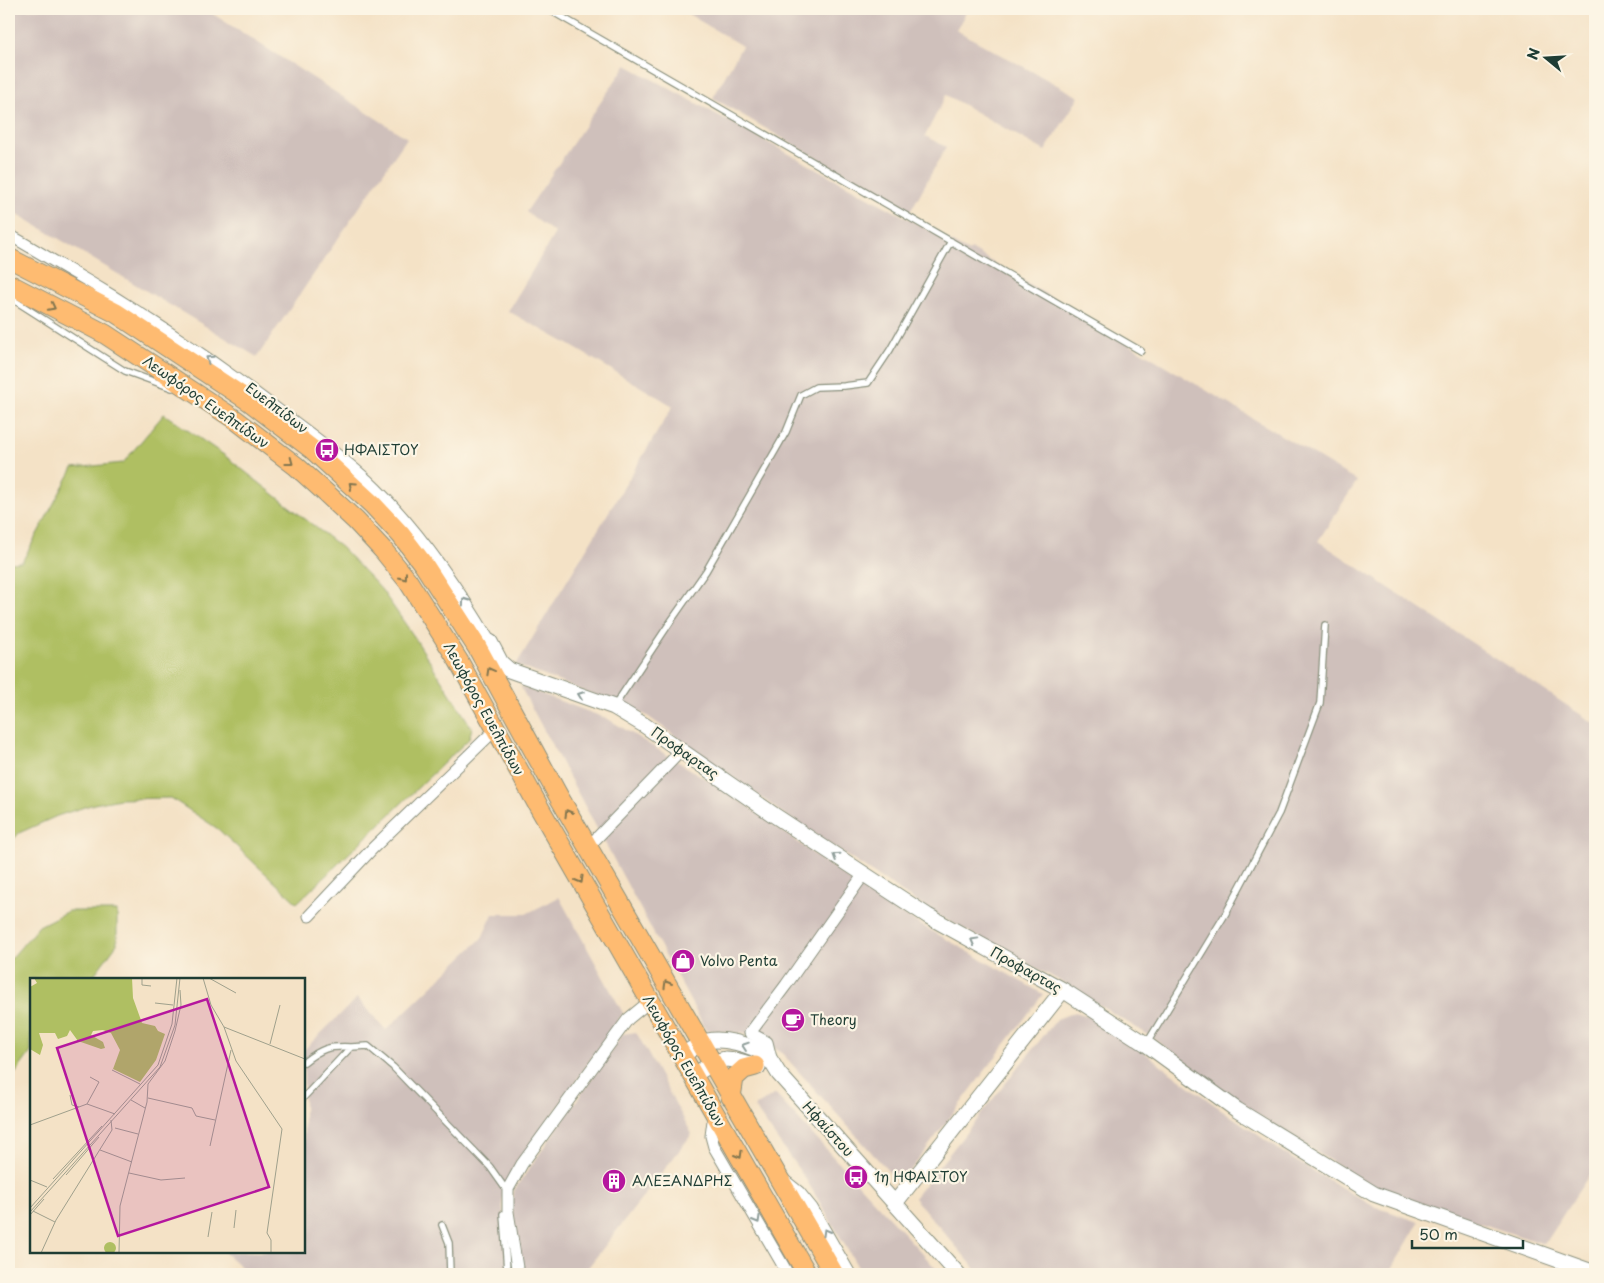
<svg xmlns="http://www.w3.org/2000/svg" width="1604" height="1283" font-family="'Playpen Sans',sans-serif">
	<rect width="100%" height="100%" fill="#fcf5e5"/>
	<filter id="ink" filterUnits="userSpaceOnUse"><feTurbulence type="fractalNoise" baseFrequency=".02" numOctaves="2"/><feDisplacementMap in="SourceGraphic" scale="10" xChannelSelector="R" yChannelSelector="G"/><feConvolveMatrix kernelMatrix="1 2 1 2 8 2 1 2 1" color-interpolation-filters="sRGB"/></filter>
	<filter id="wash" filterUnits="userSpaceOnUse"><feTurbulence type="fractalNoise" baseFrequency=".0096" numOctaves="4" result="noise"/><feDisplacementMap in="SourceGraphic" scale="20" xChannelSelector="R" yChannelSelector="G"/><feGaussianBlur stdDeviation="1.12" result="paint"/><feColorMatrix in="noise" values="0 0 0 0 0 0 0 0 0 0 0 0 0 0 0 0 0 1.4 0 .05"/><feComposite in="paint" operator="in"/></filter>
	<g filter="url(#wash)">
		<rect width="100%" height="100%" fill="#f4e2c6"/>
		<path fill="#cfc0bb" d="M 9,9 L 205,9 L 407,138 L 257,357 L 9,209 Z
			M 680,9 L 968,9 L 956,30 L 1079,97 L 1045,151 L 946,95 L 925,136 L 946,147 L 910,212 L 713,98 L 742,46 Z
			M 626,65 L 969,252 L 971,249 L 1357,481 L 1318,541 L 1595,724 L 1595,1166 L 1544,1244 L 1376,1189 L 1236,1102 L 1156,1040 L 1064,983 L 932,912 L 791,819 L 646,715 L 516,665 L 673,406 L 568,344 L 508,311 L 555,233 L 526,212 Z
			M 520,686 L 608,719 L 729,793 L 879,901 L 1043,994 L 900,1184 L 781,1052 L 749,1034 L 706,1030 Z
			M 559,897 L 623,1013 L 513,1172 L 504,1192 L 502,1203 L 512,1274 L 249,1274 L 224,1252 L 304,1252 L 304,1050 L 357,998 L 386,1030 L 482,938 L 493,914 L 526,914 Z
			M 1075,1012 L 1101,1020 L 1208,1100 L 1291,1158 L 1373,1206 L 1419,1222 L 1389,1274 L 980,1274 L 914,1198 L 1057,1019 Z
			M 636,1032 L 692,1134 L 583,1274 L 523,1274 L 512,1207 L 513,1192 L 623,1034 Z
			M 775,1094 L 920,1251 L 941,1274 L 862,1274 L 807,1181 L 754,1107 Z"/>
		<path fill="#afbf62" stroke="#677e4b" d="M 164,414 L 224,455 L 342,548 L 381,589 L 413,635 L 472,728 L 469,739 L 297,903 L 218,829 L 171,798 L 120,799 L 94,804 L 57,816 L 19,833 L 9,845 L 9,563 L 22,562 L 73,468 L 123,463 Z
			M 68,911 L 117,911 L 117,944 L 91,979 L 31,979 L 31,1052 L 9,1082 L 9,961 L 39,926 Z"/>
	</g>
	<g filter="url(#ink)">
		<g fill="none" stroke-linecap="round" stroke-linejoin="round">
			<g stroke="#8a907d" stroke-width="8">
				<path id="service" d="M 548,9 L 1141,351
					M 9,297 L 125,371 L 172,388
					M 615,705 L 671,621 L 706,571 L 786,432 L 801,395 L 816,387 L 844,386 L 868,383 L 890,350 L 951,241
					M 1147,1043 L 1226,913 L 1279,813 L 1320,703 L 1325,625
					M 304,1062 C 322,1048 328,1046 351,1047
					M 304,1097 L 351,1047 L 368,1046 L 393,1067 L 490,1167 L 507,1191
					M 503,1214 L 507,1270 L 504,1274
					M 442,1225 L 449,1243 L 450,1274"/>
			</g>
			<g stroke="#8a907d" stroke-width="13">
				<path id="minor" d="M 9,235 C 28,245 46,257 64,267 C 135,308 201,352 266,401 C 300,426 335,451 367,480 C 415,525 457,586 490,642
					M 588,847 L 681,751
					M 309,916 L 373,848 L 496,729
					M 772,1062 L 767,1042 L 750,1033 L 786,985 L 864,874
					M 714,1113 L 711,1136 L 714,1147 L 788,1274
					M 784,1180 L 799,1192 L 812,1208 L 850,1274
					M 518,1274 L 508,1212 L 508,1189 L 522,1164 L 628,1019 L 650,1001"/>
			</g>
			<g stroke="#8a907d" stroke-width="17">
				<path id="tertiary" d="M 477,647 L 490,642 L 501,663 L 509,670 L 614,707 L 644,725 L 774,815 L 928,916 L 1063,990 L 1146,1044 L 1237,1110 L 1374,1194 L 1595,1273
					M 681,1056 C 688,1052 694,1047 701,1043 C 719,1035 754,1045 768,1057 C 772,1062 775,1068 779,1074 L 958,1274
					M 693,1076 C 702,1070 715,1060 726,1059 C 736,1059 749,1064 758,1067
					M 895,1203 L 1063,990"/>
			</g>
			<g stroke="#8a907d" stroke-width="21">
				<path id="primary" d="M 9,258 L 116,313 L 249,401 L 313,450 L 373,505 L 401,535 L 424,565 L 477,647 L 559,797 L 834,1274
					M 9,284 L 105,334 L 236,420 L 296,466 L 326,493 L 356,521 L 383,550 L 408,581 L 458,660 L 539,807 L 807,1274
					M 731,1097 L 734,1078 L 744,1069 L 755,1066"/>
			</g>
			<use href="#service" stroke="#fff" stroke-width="5.5"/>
			<use href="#minor" stroke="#fff" stroke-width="11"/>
			<use href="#tertiary" stroke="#fff" stroke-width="15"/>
			<use href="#primary" stroke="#febb71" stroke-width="19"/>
		</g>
		<defs><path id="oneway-chevron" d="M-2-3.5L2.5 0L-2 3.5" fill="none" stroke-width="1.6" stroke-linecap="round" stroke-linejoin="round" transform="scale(1.25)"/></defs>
		<g stroke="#83764f">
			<use href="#oneway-chevron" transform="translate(52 307) rotate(27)"/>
			<use href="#oneway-chevron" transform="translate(290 462) rotate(37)"/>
			<use href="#oneway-chevron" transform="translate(352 485) rotate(-138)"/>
			<use href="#oneway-chevron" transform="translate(404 577) rotate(53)"/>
			<use href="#oneway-chevron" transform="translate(490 671) rotate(-119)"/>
			<use href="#oneway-chevron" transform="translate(568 813) rotate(-120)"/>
			<use href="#oneway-chevron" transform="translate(580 880) rotate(60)"/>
			<use href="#oneway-chevron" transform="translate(667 984) rotate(-120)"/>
			<use href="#oneway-chevron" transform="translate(739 1155) rotate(60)"/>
		</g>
		<g stroke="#8f9e9a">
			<use href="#oneway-chevron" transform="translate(209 359) rotate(-145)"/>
			<use href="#oneway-chevron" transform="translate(465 601) rotate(-125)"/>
			<use href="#oneway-chevron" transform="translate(581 695) rotate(-160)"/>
			<use href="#oneway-chevron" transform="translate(836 856) rotate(-147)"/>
			<use href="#oneway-chevron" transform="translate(974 941) rotate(-151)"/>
			<use href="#oneway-chevron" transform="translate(745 1046) rotate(-161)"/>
			<use href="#oneway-chevron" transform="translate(757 1220) rotate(60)"/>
			<use href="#oneway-chevron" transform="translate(826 1232) rotate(-120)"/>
		</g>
	</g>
	<defs>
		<g id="bus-disc" transform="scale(1.25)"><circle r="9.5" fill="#b5179e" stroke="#fcf5e5"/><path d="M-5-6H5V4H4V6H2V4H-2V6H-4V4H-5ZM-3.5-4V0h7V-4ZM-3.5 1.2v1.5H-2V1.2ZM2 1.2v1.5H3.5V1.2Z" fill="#fff"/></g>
		<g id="shop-disc" transform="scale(1.25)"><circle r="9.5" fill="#b5179e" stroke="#fcf5e5"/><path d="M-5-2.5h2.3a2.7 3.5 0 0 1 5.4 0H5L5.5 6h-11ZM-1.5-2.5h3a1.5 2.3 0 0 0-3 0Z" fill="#fff"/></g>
		<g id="cafe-disc" transform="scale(1.25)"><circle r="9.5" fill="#b5179e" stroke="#fcf5e5"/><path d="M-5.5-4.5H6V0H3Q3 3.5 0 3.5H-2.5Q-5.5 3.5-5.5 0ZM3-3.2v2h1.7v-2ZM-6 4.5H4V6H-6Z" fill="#fff"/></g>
		<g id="building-disc" transform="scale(1.25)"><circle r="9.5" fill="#b5179e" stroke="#fcf5e5"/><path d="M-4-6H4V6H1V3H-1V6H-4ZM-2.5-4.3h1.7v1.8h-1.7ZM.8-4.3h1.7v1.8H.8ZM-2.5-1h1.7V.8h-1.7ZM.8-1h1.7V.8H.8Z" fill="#fff"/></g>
	</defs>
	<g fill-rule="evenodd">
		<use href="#bus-disc" x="327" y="450"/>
		<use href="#shop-disc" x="683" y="961"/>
		<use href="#cafe-disc" x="793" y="1020"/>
		<use href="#bus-disc" x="856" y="1177"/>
		<use href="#building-disc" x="614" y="1181"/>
	</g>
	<g text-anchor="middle" stroke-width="4.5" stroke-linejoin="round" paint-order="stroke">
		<g font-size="14" fill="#1f3d34" stroke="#fcf5e5">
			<text transform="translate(206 402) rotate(35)" y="5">Λεωφόρος Ευελπίδων</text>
			<text transform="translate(277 408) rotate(37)" y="5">Ευελπίδων</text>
			<text transform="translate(484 709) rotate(61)" y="5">Λεωφόρος Ευελπίδων</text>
			<text transform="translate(685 753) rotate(35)" y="5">Προφαρτας</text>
			<text transform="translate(1026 970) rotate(29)" y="5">Προφαρτας</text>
			<text transform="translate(684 1061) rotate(60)" y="5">Λεωφόρος Ευελπίδων</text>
			<text transform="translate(828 1129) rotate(48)" y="5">Ηφαίστου</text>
		</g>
		<g font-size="14" fill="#1f3d34" stroke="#fcf5e5" text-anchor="start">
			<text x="344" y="455">ΗΦΑΙΣΤΟΥ</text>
			<text x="700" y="966">Volvo Penta</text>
			<text x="810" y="1025">Theory</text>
			<text x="874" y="1182">1η ΗΦΑΙΣΤΟΥ</text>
			<text x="632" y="1186">ΑΛΕΞΑΝΔΡΗΣ</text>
		</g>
	</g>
	<g transform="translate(30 978)">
		<rect width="275" height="275" fill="#f4e2c6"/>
		<path d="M 4,0 L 102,0 L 103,20 L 112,45 L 125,48 L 128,53 L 135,56 L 126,82 L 110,104 L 83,91 L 90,72 L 81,55 L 73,52 L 63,53 L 61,57 L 73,64 L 75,70 L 71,71 L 48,63 L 40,52 L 37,58 L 28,61 L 25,55 L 9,55 L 13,67 L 10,77 L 0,71 L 0,9 L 7,5 ZM74 270a6 6 0 1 1 12 0a6 6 0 1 1-12 0Z" fill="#afbf62"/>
		<path fill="none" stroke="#9fa08c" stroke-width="1" d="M 112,0 L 112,7 L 121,8M 173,0 L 181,27 L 194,49 L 275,81M 179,0 L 206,15M 125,25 L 143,27M 194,49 L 206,83 L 252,151 L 237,255 L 241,262 L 241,275M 240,66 L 250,27M 82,92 L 110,106M 40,117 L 42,127 L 49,129M 118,120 L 162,130 L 166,138 L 185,142M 101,122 L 115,130M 57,126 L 69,104 L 60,99M 0,147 L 57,126 L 85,136M 85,150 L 108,156M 180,168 L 201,72M 70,172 L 102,184M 99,195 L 131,202 L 155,200M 36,197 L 69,159M 23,201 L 72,148M 0,202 L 17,209M 0,230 L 128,87 L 142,46 L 147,0M 3,233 L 25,244M 0,234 L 130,89 L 145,47 L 150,0M 0,237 L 14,221M 204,250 L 206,232M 178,259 L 182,234M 11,275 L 26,242 L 82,152 L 81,142M 89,275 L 90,228 L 117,124 L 118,106 L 135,83 L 145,53 L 151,27 L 150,12"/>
		<path fill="#b5179e" fill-opacity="0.15" stroke="#b5179e" stroke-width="2.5" d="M 177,21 L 239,209 L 88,258 L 27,70 Z"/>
		<rect width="275" height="275" fill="none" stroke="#1f3d34" stroke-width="2.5"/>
	</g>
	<rect width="1604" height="1283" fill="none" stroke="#fcf5e5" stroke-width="30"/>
	<g transform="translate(1546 58) rotate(288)" stroke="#fcf5e5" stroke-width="4" paint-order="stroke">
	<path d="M0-4L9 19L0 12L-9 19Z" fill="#1f3d34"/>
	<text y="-8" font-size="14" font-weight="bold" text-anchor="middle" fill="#1f3d34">N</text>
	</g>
	<path d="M1412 1240v8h111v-8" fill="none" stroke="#1f3d34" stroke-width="2.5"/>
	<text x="1419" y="1240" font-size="15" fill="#1f3d34" stroke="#fcf5e5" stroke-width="4" paint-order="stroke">50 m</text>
</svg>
